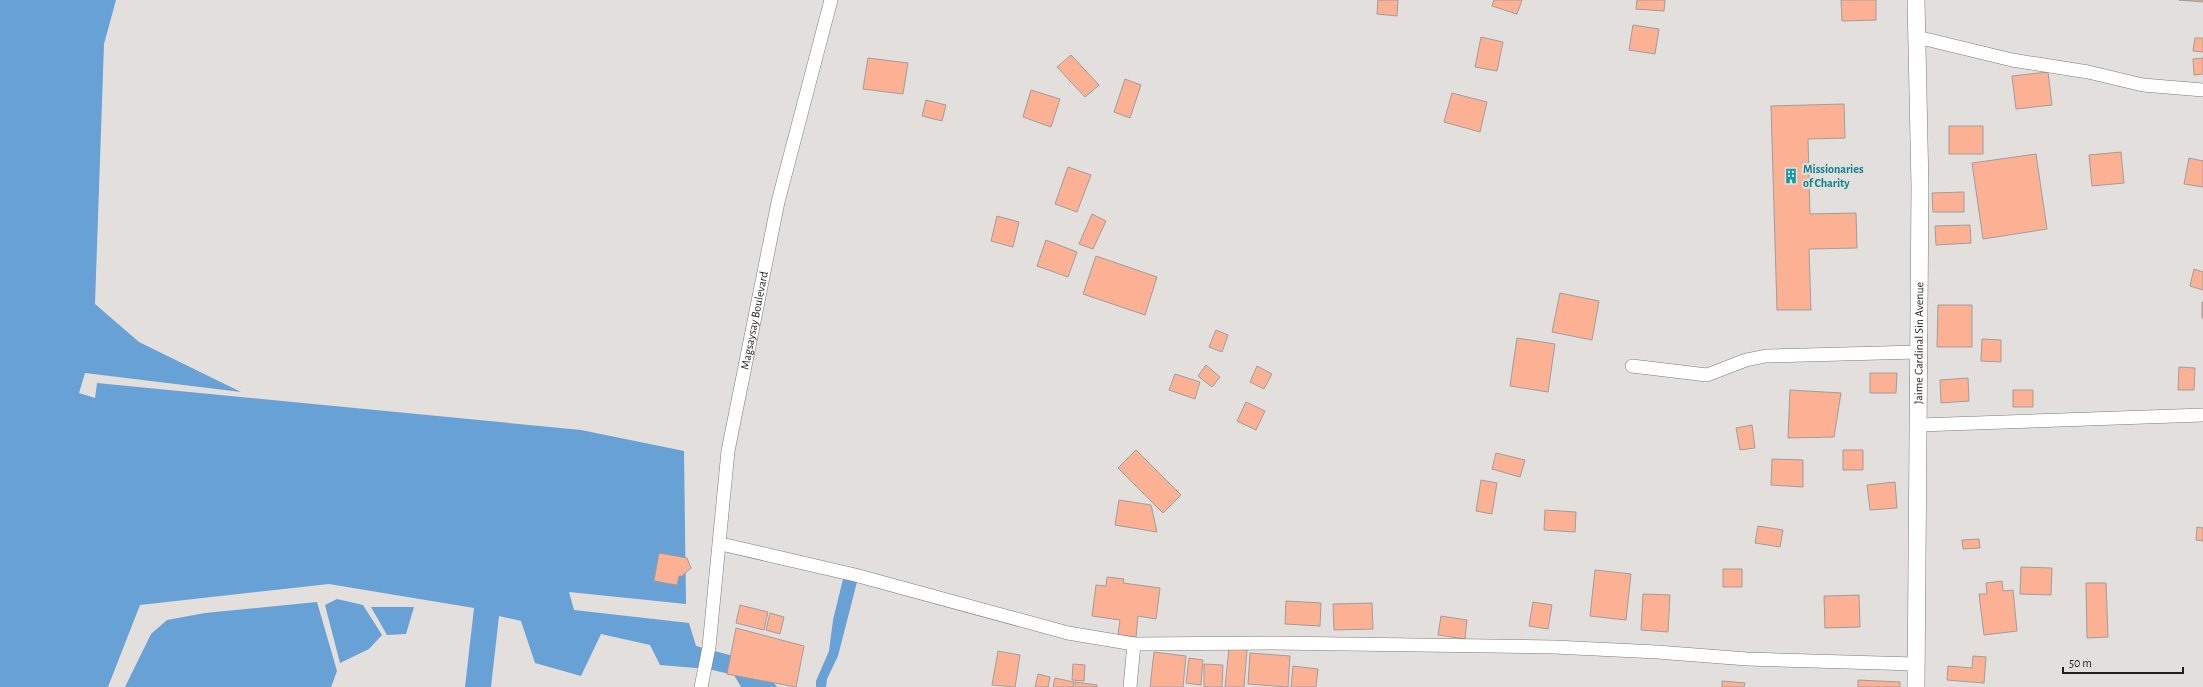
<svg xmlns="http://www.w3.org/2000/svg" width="2203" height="687" font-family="'Alegreya Sans',sans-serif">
	<rect width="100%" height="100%" fill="#e3dfdd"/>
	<path fill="#68a1d5" d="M 0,0 L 116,0 L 104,44 L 95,304 L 139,342 L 241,392 L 85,373 L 79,393 L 95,398 L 97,383 L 581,430 L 684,451 L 686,604 L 569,592 L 574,610 L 689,623 L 696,646 L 759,663 L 777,687 L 741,687 L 734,675 L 708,669 L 660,665 L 650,645 L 601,634 L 581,676 L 535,663 L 521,621 L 499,616 L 491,687 L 465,687 L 474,608 L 329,584 L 140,605 L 108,687 L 0,687 Z
		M 843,579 L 857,582 L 838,656 L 827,679 L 826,687 L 816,687 L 816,681 L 829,651 L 833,620 Z
		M 337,599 L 363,605 L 382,635 L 369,649 L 340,663 L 325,605 Z
		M 317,602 L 337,671 L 331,687 L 125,687 L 151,634 L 167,620 L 205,613 Z
		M 371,607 L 414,607 L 406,634 L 387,635 Z"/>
	<path fill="#fdb194" stroke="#a09d9b" d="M 1378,0 L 1398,0 L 1397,16 L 1377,14 Z
		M 1494,0 L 1522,0 L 1517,14 L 1492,6 Z
		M 1637,0 L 1665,0 L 1664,11 L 1636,9 Z
		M 1841,0 L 1876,0 L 1876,20 L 1842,21 Z
		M 2179,0 L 2203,0 L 2203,2 Z
		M 1633,25 L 1659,29 L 1655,54 L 1629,50 Z
		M 1481,37 L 1503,42 L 1497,71 L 1475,67 Z
		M 2195,38 L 2203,38 L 2203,52 L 2193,51 Z
		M 1071,55 L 1099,85 L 1085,97 L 1057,67 Z
		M 868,58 L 908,63 L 903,94 L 863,89 Z
		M 2203,58 L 2203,74 L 2194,75 L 2193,59 Z
		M 2048,72 L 2052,105 L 2016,109 L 2012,76 Z
		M 1125,79 L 1141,85 L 1130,118 L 1114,112 Z
		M 1031,90 L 1060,99 L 1051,127 L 1023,117 Z
		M 1452,93 L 1487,102 L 1480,132 L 1444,122 Z
		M 926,100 L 946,105 L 942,121 L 922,116 Z
		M 1844,104 L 1845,138 L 1808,139 L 1810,214 L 1856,213 L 1857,248 L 1809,249 L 1811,310 L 1777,310 L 1771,106 Z
		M 1949,126 L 1983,126 L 1983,154 L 1949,154 Z
		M 2121,152 L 2124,183 L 2092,186 L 2089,155 Z
		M 2036,154 L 2047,229 L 1983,239 L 1972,163 Z
		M 2189,158 L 2203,161 L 2203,187 L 2184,184 Z
		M 1068,167 L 1091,175 L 1077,212 L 1055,204 Z
		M 1964,192 L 1964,212 L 1933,212 L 1932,193 Z
		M 1092,214 L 1106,221 L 1093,249 L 1079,244 Z
		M 997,216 L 1019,222 L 1013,247 L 991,241 Z
		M 1970,225 L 1971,243 L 1936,245 L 1935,226 Z
		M 1046,240 L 1077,252 L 1068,277 L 1037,266 Z
		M 1096,256 L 1157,277 L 1145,315 L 1083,294 Z
		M 2194,269 L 2203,272 L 2203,290 L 2190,286 Z
		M 1560,293 L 1599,301 L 1592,340 L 1552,332 Z
		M 2202,302 L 2203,302 L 2203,318 L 2202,318 Z
		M 1938,305 L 1972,305 L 1972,347 L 1937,347 Z
		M 1216,330 L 1228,335 L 1222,352 L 1209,347 Z
		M 1517,338 L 1555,344 L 1548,392 L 1510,386 Z
		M 1982,339 L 2001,340 L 2001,362 L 1981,361 Z
		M 1206,365 L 1220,377 L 1212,387 L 1198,376 Z
		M 1257,366 L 1272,374 L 1264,389 L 1250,382 Z
		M 2179,367 L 2195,368 L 2194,390 L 2178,390 Z
		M 1870,373 L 1897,373 L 1896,393 L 1870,393 Z
		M 1175,374 L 1200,382 L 1195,399 L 1169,390 Z
		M 1968,378 L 1969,401 L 1941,403 L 1940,380 Z
		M 1790,390 L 1841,393 L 1834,437 L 1788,438 Z
		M 2013,390 L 2033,390 L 2033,407 L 2013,407 Z
		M 1246,402 L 1265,411 L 1256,430 L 1237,421 Z
		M 1752,425 L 1755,448 L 1740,450 L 1736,428 Z
		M 1136,450 L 1181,495 L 1163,513 L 1118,468 Z
		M 1843,450 L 1863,450 L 1863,470 L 1843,470 Z
		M 1496,453 L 1525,460 L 1520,477 L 1492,469 Z
		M 1772,459 L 1803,460 L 1803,487 L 1771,485 Z
		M 1481,480 L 1497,483 L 1492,514 L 1476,511 Z
		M 1895,482 L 1897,508 L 1870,510 L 1867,485 Z
		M 1119,500 L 1151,505 L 1157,532 L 1115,525 Z
		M 1545,510 L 1576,512 L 1575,532 L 1544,530 Z
		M 1758,526 L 1783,530 L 1780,547 L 1755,543 Z
		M 2197,527 L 2203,528 L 2203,541 L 2196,540 Z
		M 1979,539 L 1980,548 L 1963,549 L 1962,540 Z
		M 659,553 L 687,558 L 691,568 L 682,576 L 679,576 L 677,585 L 654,581 Z
		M 2021,567 L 2052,568 L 2051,595 L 2020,594 Z
		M 1723,569 L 1742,569 L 1742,587 L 1723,587 Z
		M 1595,570 L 1631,574 L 1626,620 L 1590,616 Z
		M 1107,577 L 1124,579 L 1123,583 L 1160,588 L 1156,619 L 1138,616 L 1136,637 L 1118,635 L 1120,620 L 1092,616 L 1096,585 L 1106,586 Z
		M 2002,581 L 2003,591 L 2013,590 L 2017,631 L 1984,635 L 1979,594 L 1987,594 L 1986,583 Z
		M 2086,583 L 2106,583 L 2108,637 L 2087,638 Z
		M 1643,594 L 1670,595 L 1668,632 L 1641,630 Z
		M 1859,595 L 1860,627 L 1825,628 L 1824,596 Z
		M 1286,601 L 1321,603 L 1320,626 L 1285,624 Z
		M 1533,602 L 1552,605 L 1548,629 L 1529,626 Z
		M 1372,603 L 1373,629 L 1334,630 L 1333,604 Z
		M 740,605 L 768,612 L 764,630 L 736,623 Z
		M 770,613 L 784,617 L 780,634 L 766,630 Z
		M 1441,616 L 1467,620 L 1465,639 L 1438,635 Z
		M 736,628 L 804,646 L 796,687 L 727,674 Z
		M 1229,648 L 1247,650 L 1244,687 L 1225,687 Z
		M 998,651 L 1020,655 L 1015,687 L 992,685 Z
		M 1154,652 L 1186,656 L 1183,687 L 1150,687 Z
		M 1250,653 L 1290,656 L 1288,687 L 1248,684 Z
		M 1973,656 L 1986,657 L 1984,683 L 1947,680 L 1948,666 L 1972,668 Z
		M 1189,658 L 1203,660 L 1201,685 L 1186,683 Z
		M 1073,664 L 1085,665 L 1084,681 L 1072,680 Z
		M 1204,664 L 1223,665 L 1222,687 L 1204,687 Z
		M 1293,666 L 1318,669 L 1316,687 L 1291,687 Z
		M 1038,674 L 1050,677 L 1048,687 L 1035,687 Z
		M 1055,678 L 1074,682 L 1073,687 L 1053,687 Z
		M 1858,680 L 1900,682 L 1900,687 L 1858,687 Z
		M 1722,681 L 1745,683 L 1744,687 L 1722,687 Z
		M 1075,682 L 1097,685 L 1097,687 L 1075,687 Z"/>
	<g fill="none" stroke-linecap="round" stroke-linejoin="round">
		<g stroke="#7d7a78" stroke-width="14">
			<g id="minor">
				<path d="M 1917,37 L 2012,60 L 2088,72 L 2143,85 L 2203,90"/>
				<path d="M 1632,366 L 1707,375 L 1746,360 L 1766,356 L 1918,352"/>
				<path d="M 1919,425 L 2203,415"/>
				<path d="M 721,544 L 855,575 L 1068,633 L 1134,644 L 1273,643 L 1554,647 L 1657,652 L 1747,659 L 1915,664"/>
				<path id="s1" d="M 701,687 L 709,647 L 728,451 L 778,202 L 831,0"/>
				<path d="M 1130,687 L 1134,644"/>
			</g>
		</g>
		<g stroke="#7d7a78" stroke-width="18">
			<g id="tertiary">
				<path id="s2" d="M 1916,687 L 1920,187 L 1916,0"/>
			</g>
		</g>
		<use href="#minor" stroke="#fff" stroke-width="13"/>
		<use href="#tertiary" stroke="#fff" stroke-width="17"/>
	</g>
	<defs>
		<g id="building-bare" transform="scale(1.2)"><path d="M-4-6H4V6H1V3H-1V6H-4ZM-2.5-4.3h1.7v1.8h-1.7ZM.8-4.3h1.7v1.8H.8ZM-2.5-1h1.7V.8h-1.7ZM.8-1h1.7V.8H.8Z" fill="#0f9aa8" stroke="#e3dfdd" stroke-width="2.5" paint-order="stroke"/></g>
	</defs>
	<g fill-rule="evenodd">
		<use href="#building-bare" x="1791" y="176"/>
	</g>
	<g text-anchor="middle" stroke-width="4" stroke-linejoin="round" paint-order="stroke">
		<g font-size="12" font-weight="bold" fill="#0d838f" stroke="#e3dfdd" text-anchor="start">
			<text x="1803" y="173">Missionaries<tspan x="1803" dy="14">of Charity</tspan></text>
		</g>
		<g font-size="12" fill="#211f1f" stroke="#e3dfdd">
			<text dy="4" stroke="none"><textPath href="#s1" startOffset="371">Magsaysay Boulevard</textPath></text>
			<text dy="4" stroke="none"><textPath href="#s2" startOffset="344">Jaime Cardinal Sin Avenue</textPath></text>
		</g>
	</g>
	<path d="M2063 667v6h120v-6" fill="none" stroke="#211f1f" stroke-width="2"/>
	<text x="2069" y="667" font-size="12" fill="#211f1f" stroke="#e3dfdd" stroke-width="3" paint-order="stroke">50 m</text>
</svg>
